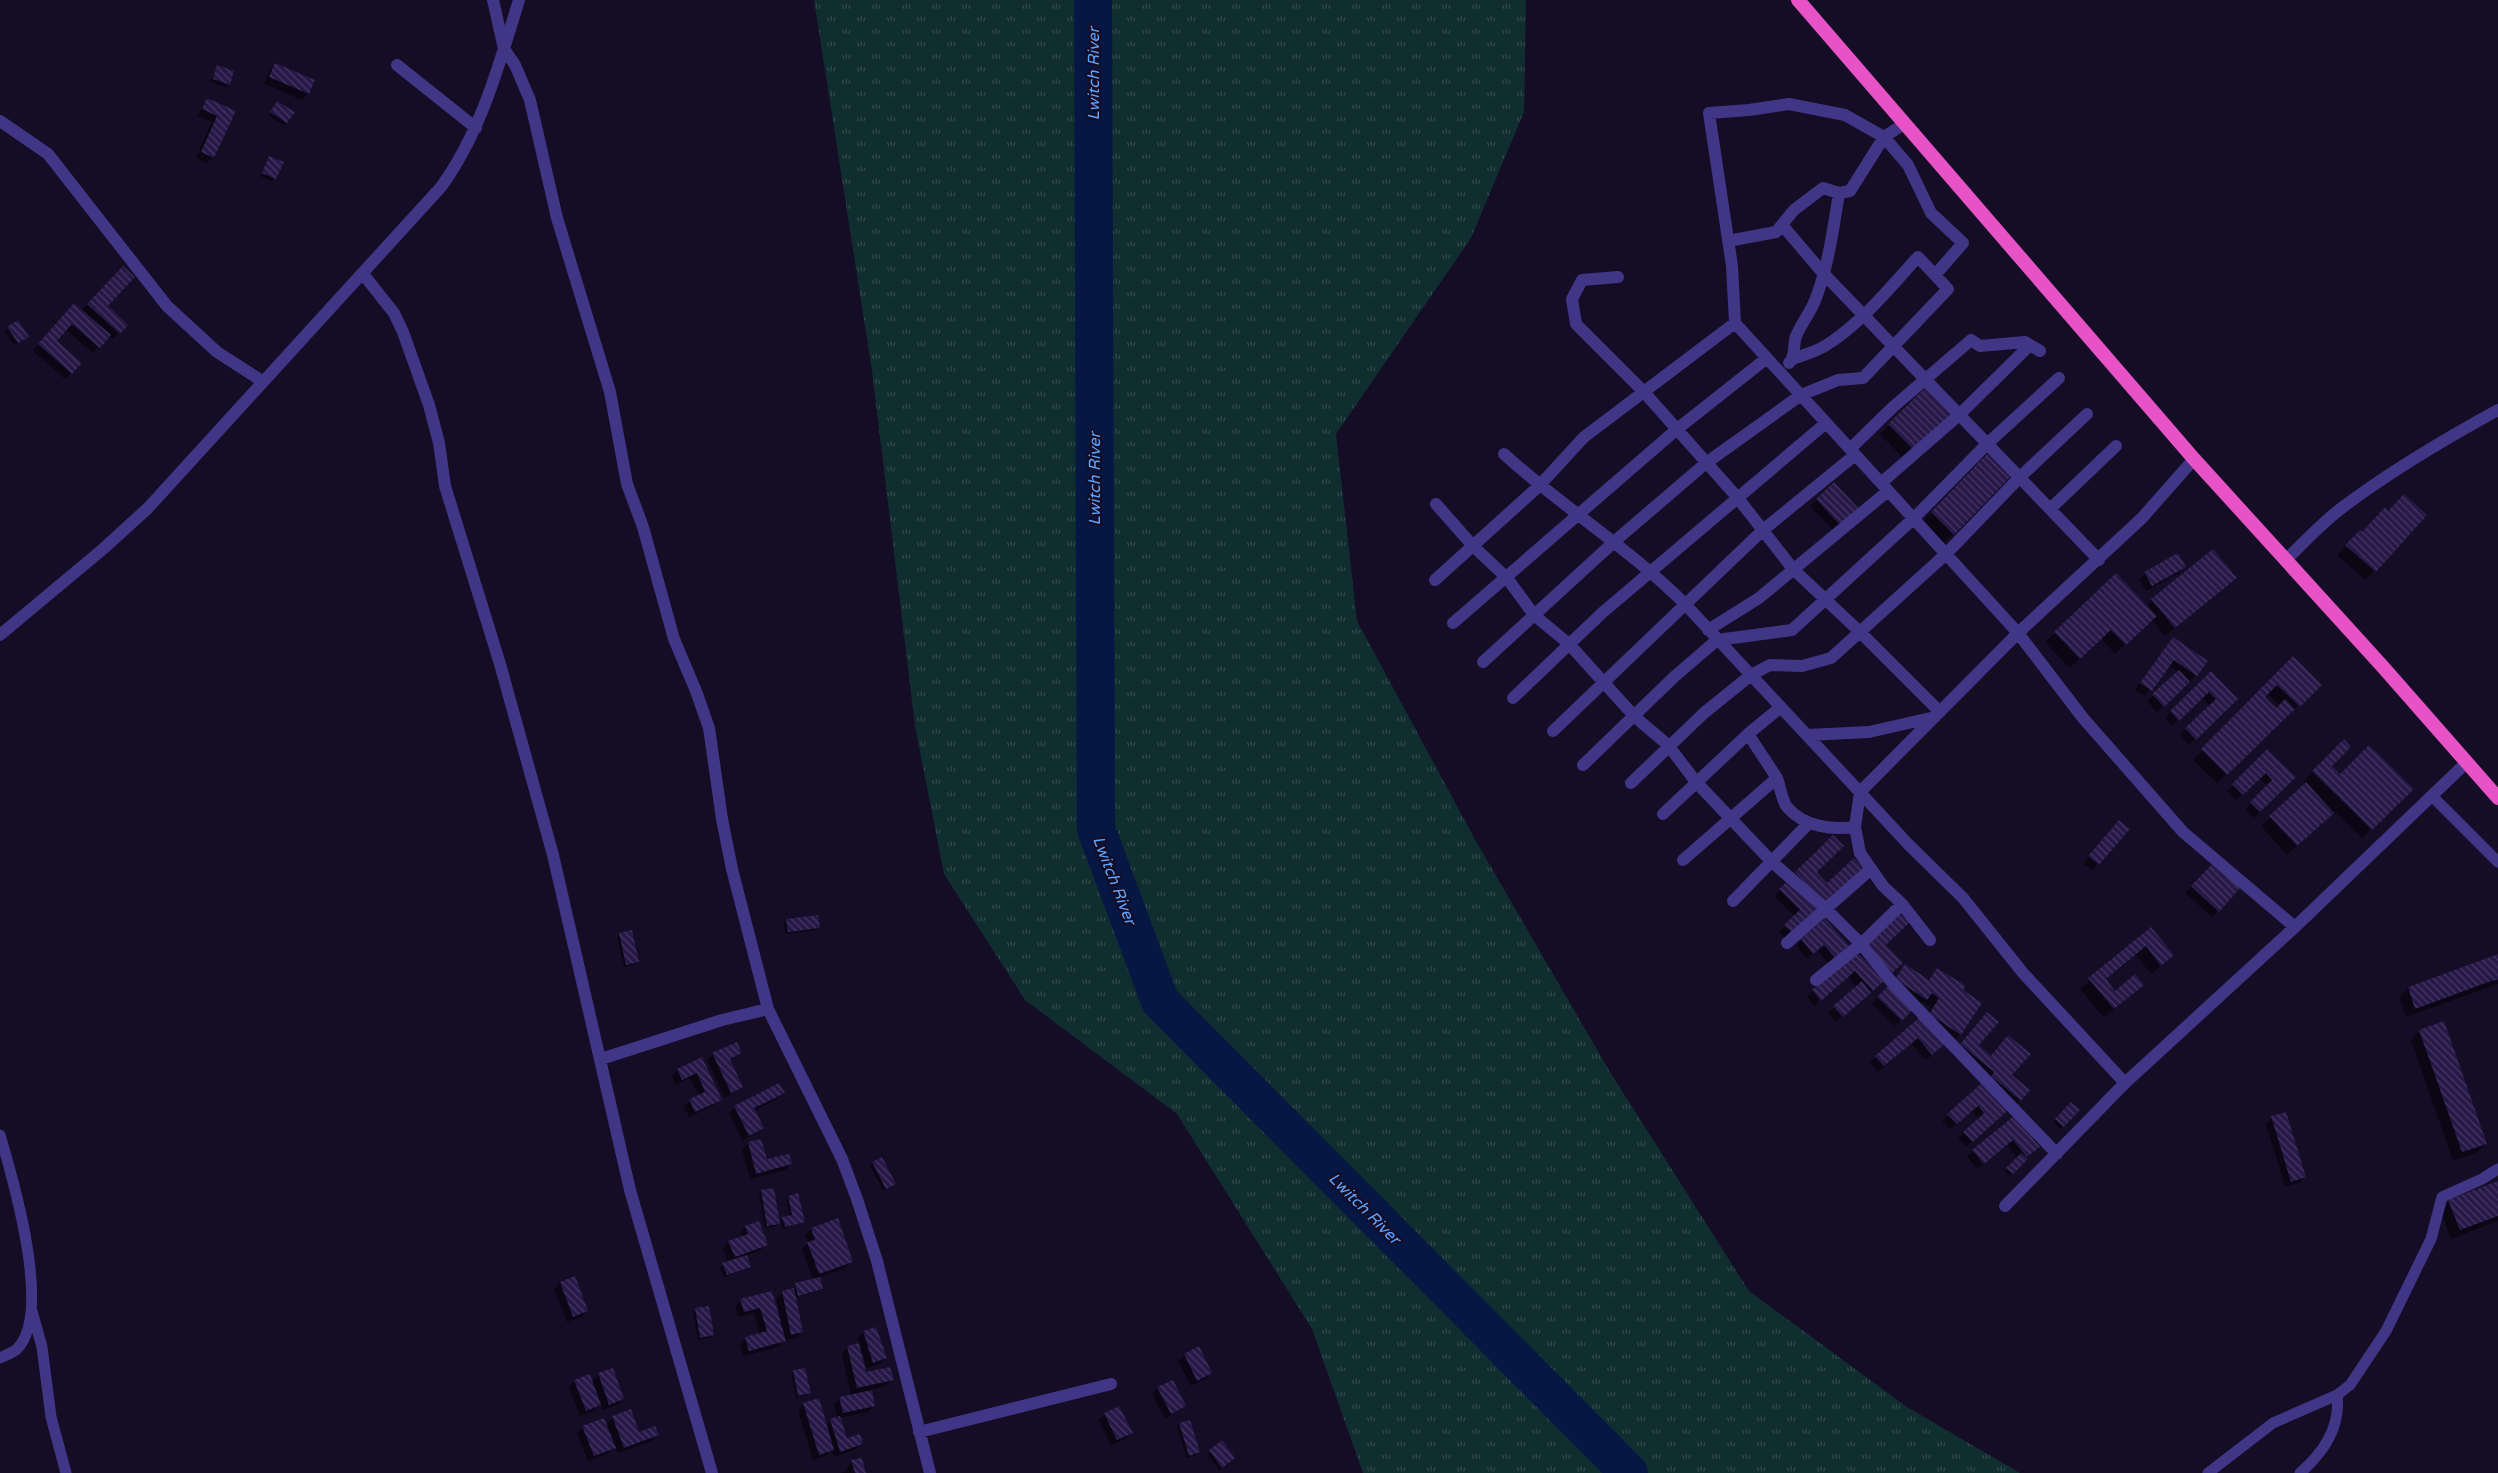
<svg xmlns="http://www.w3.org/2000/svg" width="2498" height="1473" font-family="'Varela Round',sans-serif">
	<defs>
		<pattern id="grass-tufts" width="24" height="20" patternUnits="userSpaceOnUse" patternTransform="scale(1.25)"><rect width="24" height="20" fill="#102d2f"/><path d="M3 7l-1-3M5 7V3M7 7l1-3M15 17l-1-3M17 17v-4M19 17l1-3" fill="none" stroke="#324a4e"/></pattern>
		<pattern id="building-back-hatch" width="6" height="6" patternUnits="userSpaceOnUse" patternTransform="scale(1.25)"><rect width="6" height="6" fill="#261847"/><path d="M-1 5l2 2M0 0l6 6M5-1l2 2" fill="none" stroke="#453963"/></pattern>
	</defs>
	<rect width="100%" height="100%" fill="#140d25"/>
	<path fill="url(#grass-tufts)" d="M 814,0 L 1526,0 L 1524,112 L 1471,238 L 1336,434 L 1357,621 L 1477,843 L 1610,1072 L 1749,1291 L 1907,1407 L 2020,1473 L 1363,1473 L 1312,1329 L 1177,1114 L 1025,1000 L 944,874 L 915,726 L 872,371 Z"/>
	<path fill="#0007" fill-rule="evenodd" d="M 276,64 L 308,94 L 302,100 L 264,84 L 269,71 Z
		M 218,67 L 229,84 L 226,87 L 211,82 Z
		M 208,100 L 234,111 L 213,157 L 207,163 L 196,158 L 212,122 L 197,116 Z
		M 275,105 L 286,122 L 284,125 L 268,115 Z
		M 269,158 L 282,163 L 272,181 L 260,176 Z
		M 123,267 L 106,307 L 126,325 L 113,339 L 109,336 L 93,353 L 66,330 L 56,342 L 71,373 L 65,379 L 33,351 L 68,311 L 81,311 Z
		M 8,328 L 24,339 L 15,345 L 5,331 Z
		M 1927,388 L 1951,413 L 1904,459 L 1880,434 Z
		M 1989,454 L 2011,475 L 1944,543 L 1922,522 Z
		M 1834,484 L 1857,509 L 1833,530 L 1810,506 Z
		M 2360,532 L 2375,571 L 2365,580 L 2337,555 Z
		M 2184,567 L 2178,573 L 2146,591 L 2139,579 L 2145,573 Z
		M 2116,575 L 2146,607 L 2152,600 L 2235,578 L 2165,636 L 2151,619 L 2115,654 L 2101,638 L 2070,668 L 2045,642 Z
		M 2173,638 L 2196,675 L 2157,712 L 2147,701 L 2178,672 L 2168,666 L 2145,696 L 2135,690 Z
		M 2294,658 L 2320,685 L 2217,783 L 2193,760 ZM 2267,693 L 2280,706 L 2276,709 L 2263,697 Z
		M 2211,673 L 2236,699 L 2189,745 L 2180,735 L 2210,706 L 2202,698 L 2172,726 L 2165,718 Z
		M 2344,741 L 2330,766 L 2340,776 L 2412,789 L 2362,838 L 2334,811 L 2287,855 L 2261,826 L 2306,784 L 2303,782 Z
		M 2267,750 L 2294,777 L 2254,818 L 2245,809 L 2267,786 L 2259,778 L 2236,800 L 2227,791 Z
		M 2113,827 L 2128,829 L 2092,870 L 2083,863 Z
		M 2214,863 L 2239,887 L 2212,917 L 2185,893 Z
		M 1788,883 L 1815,910 L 1786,939 L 1779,932 L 1795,917 L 1774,896 Z
		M 1903,911 L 1884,945 L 1901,963 L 1836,1022 L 1828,1013 L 1857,987 L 1848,976 L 1814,1006 L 1807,997 Z
		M 786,920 L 818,927 L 816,930 L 785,934 L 784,923 Z
		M 1825,920 L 1849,948 L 1830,965 L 1817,950 L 1807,959 L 1796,946 Z
		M 2151,929 L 2173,955 L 2151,974 L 2136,955 L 2105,980 L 2115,993 L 2142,985 L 2104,1018 L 2080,989 Z
		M 620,935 L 637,961 L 635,964 L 624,967 L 617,937 Z
		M 2498,955 L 2498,984 L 2406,1017 L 2399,998 L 2408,988 Z
		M 1905,966 L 1927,980 L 1938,969 L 1961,990 L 1980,1004 L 1960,1034 L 1950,1044 L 1935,1034 L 1937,1050 L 1926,1060 L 1911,1043 L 1878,1072 L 1870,1062 L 1923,1020 L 1931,1008 L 1923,1002 L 1917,1009 L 1912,1009 L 1895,1026 L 1872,1004 Z
		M 1978,1023 L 1977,1045 L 2029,1090 L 2010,1110 L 2003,1103 L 2001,1116 L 1966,1147 L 1958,1138 L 1979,1119 L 1971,1111 L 1950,1129 L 1942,1121 L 1985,1082 L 1951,1054 Z
		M 2420,1031 L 2486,1143 L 2477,1153 L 2453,1161 L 2411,1040 Z
		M 741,1053 L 730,1061 L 742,1086 L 725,1098 L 707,1060 L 713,1054 Z
		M 701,1059 L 720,1099 L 714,1105 L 689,1117 L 684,1106 L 699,1096 L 690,1078 L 676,1085 L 672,1076 L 678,1070 Z
		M 783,1093 L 777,1099 L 754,1111 L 763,1128 L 743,1141 L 729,1113 L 735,1107 Z
		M 2071,1104 L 2078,1110 L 2060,1129 L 2053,1122 Z
		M 2014,1117 L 2032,1153 L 2010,1176 L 2005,1171 L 2018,1158 L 2007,1145 L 1977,1169 L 1967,1156 Z
		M 2272,1117 L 2305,1177 L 2299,1183 L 2285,1187 L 2266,1124 Z
		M 760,1140 L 766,1161 L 791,1164 L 785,1170 L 750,1179 L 742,1150 L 748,1143 Z
		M 873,1163 L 892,1186 L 883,1190 L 870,1166 Z
		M 2498,1182 L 2498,1221 L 2451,1239 L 2440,1210 L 2449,1201 Z
		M 762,1191 L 778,1224 L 776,1226 L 765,1228 L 759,1194 Z
		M 788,1197 L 803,1221 L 783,1229 L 780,1221 L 790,1217 L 786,1200 Z
		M 746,1227 L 767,1244 L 760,1250 L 746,1256 L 750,1266 L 747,1269 L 724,1277 L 720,1267 L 728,1263 L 723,1248 L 729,1242 L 742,1238 L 740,1233 Z
		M 811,1229 L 851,1262 L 845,1268 L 819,1277 L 822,1289 L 819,1291 L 795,1298 L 802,1332 L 796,1338 L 785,1340 L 778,1347 L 743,1356 L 740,1344 L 746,1338 L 760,1334 L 754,1313 L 738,1317 L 735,1306 L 741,1300 L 780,1315 L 776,1298 L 782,1292 L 794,1289 L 796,1285 L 813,1280 L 802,1249 L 808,1243 L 805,1235 Z
		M 560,1283 L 587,1311 L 581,1317 L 567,1322 L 554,1289 Z
		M 696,1310 L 713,1335 L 710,1337 L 698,1340 L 693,1312 Z
		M 864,1332 L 886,1358 L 879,1364 L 867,1368 L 862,1353 L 860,1354 L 865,1374 L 892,1380 L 886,1386 L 871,1389 L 874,1406 L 868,1412 L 839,1418 L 846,1440 L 861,1444 L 855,1450 L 834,1457 L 832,1450 L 826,1456 L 813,1460 L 798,1410 L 804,1404 L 825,1426 L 837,1418 L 834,1404 L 840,1398 L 851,1396 L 842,1353 L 848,1347 L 860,1344 L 858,1338 Z
		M 1185,1355 L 1211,1373 L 1205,1379 L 1191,1386 L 1178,1361 Z
		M 612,1370 L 623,1399 L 617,1405 L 603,1410 L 601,1404 L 594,1411 L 580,1416 L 569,1387 L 575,1381 L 591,1382 L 598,1375 Z
		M 794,1372 L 810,1392 L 807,1395 L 796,1398 L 791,1374 Z
		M 1158,1388 L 1185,1406 L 1165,1419 L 1152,1394 Z
		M 1119,1407 L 1131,1433 L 1125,1439 L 1111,1445 L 1099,1420 L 1105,1414 Z
		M 613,1418 L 639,1434 L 657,1435 L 651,1441 L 618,1453 L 615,1446 L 608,1453 L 588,1461 L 577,1433 L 583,1427 L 606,1425 Z
		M 1180,1424 L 1199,1452 L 1196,1455 L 1187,1458 L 1177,1427 Z
		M 1222,1442 L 1231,1460 L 1219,1470 L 1207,1454 Z
		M 852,1462 L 865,1473 L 840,1473 L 847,1471 L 846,1468 Z"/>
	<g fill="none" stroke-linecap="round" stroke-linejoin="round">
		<path stroke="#071744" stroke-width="38" d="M 1093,0 L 1096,829 L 1160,1001 L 1629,1473"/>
	</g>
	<path fill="url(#building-back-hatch)" d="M 275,63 L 315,80 L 309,94 L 269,77 Z
		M 217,65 L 234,71 L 230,85 L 213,79 Z
		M 207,98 L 236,111 L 214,158 L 201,152 L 217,116 L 202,109 Z
		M 277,101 L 295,112 L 287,123 L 270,112 Z
		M 269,156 L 284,162 L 276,179 L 262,173 Z
		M 123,266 L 135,277 L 108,306 L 128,325 L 120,334 L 87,304 Z
		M 74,303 L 111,335 L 100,348 L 72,324 L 57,341 L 82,363 L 72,374 L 38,344 Z
		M 18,320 L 29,337 L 18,343 L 7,327 Z
		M 1927,386 L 1953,413 L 1914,450 L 1888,424 Z
		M 1989,452 L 2012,475 L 1954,535 L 1931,512 Z
		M 1834,482 L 1859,509 L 1840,525 L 1816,499 Z
		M 2404,494 L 2427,515 L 2376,572 L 2345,545 L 2360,530 L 2362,532 L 2385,507 L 2388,511 Z
		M 2213,549 L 2237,578 L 2175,628 L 2151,599 Z
		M 2178,553 L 2186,567 L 2152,586 L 2144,572 Z
		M 2116,573 L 2157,616 L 2126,645 L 2111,630 L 2080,659 L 2054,632 Z
		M 2173,637 L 2208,661 L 2197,676 L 2174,660 L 2152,691 L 2140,683 Z
		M 2293,656 L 2322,685 L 2300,707 L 2277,685 L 2265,697 L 2276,708 L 2285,699 L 2295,709 L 2227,775 L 2201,749 Z
		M 2179,670 L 2190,682 L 2164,707 L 2152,694 Z
		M 2211,671 L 2238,699 L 2196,740 L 2185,728 L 2216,699 L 2209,692 L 2179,721 L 2170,711 Z
		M 2344,739 L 2351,747 L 2332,766 L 2340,774 L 2369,745 L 2414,789 L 2372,830 L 2312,771 Z
		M 2267,749 L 2296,777 L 2260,812 L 2250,802 L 2272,780 L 2266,773 L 2243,795 L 2232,784 Z
		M 2306,782 L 2334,813 L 2297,846 L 2269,816 Z
		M 2119,820 L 2130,829 L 2099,865 L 2088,856 Z
		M 1833,835 L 1844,846 L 1817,872 L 1827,883 L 1854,858 L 1864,868 L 1826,904 L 1795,872 Z
		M 2214,862 L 2241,887 L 2219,912 L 2191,886 Z
		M 1788,881 L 1817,910 L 1793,934 L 1784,925 L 1800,910 L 1779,889 Z
		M 1903,910 L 1912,920 L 1886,945 L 1903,963 L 1891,974 L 1864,946 Z
		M 818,915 L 820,928 L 788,932 L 786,919 Z
		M 1825,918 L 1851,948 L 1837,960 L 1824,945 L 1813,954 L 1801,939 Z
		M 2151,927 L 2174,955 L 2161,966 L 2146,946 L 2106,979 L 2115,991 L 2135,974 L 2144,985 L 2114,1009 L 2088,978 Z
		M 632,930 L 639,962 L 626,965 L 619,933 Z
		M 1857,951 L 1884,981 L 1873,991 L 1855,971 L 1821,1001 L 1812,990 Z
		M 2498,954 L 2498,980 L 2491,981 L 2415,1009 L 2408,987 Z
		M 1905,964 L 1929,980 L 1937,968 L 1966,986 L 1963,990 L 1982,1003 L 1961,1035 L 1929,1014 L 1939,998 L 1932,993 L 1927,1000 L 1895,979 Z
		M 1862,981 L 1871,993 L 1843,1017 L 1833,1006 Z
		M 1889,985 L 1913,1009 L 1902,1021 L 1877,997 Z
		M 1987,1012 L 1999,1022 L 1979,1045 L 1991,1056 L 2008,1035 L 2031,1054 L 2012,1075 L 2030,1090 L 2021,1101 L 1991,1076 L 1994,1072 L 1960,1044 Z
		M 1921,1016 L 1945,1044 L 1932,1055 L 1918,1038 L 1884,1066 L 1875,1056 Z
		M 2444,1021 L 2487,1144 L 2462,1152 L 2419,1030 Z
		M 737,1042 L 742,1053 L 730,1059 L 743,1087 L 731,1093 L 712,1053 Z
		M 702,1057 L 722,1100 L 695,1112 L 689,1099 L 705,1092 L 697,1073 L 682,1080 L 677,1069 Z
		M 1983,1082 L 2008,1110 L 1973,1142 L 1963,1132 L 1984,1113 L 1978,1106 L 1957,1124 L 1947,1114 Z
		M 779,1083 L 785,1093 L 754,1108 L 764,1128 L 749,1136 L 734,1106 Z
		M 2071,1102 L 2080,1110 L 2064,1127 L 2055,1119 Z
		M 2286,1112 L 2306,1177 L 2291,1182 L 2271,1116 Z
		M 2014,1116 L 2040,1147 L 2027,1157 L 2013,1140 L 1984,1164 L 1972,1150 Z
		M 761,1139 L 767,1159 L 789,1154 L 792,1164 L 756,1174 L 748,1142 Z
		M 2021,1153 L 2028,1159 L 2013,1174 L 2006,1168 Z
		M 882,1157 L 896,1184 L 886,1189 L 872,1162 Z
		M 2498,1181 L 2498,1216 L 2460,1230 L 2448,1200 Z
		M 774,1188 L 780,1224 L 767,1226 L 761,1190 Z
		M 798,1193 L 805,1222 L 785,1227 L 782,1217 L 792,1215 L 788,1196 Z
		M 838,1218 L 853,1262 L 819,1274 L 807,1242 L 815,1240 L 811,1228 Z
		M 759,1221 L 768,1245 L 735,1257 L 728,1241 L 748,1234 L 745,1226 Z
		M 747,1255 L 751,1267 L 727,1275 L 722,1263 Z
		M 575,1276 L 588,1311 L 573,1317 L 560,1282 Z
		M 820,1277 L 823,1289 L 798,1296 L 795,1283 Z
		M 794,1288 L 803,1332 L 791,1335 L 782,1291 Z
		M 772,1291 L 786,1341 L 749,1351 L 745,1337 L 767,1331 L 760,1308 L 744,1312 L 740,1299 Z
		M 709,1306 L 714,1335 L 700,1338 L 695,1308 Z
		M 876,1327 L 887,1358 L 873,1363 L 863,1331 Z
		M 859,1343 L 866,1372 L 890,1367 L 894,1380 L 857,1388 L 847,1346 Z
		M 1199,1346 L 1212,1373 L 1197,1381 L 1184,1354 Z
		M 613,1368 L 624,1399 L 609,1405 L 598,1373 Z
		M 805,1368 L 811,1393 L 798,1396 L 793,1370 Z
		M 590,1374 L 601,1405 L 586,1411 L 574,1380 Z
		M 1173,1380 L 1186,1406 L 1171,1414 L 1157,1387 Z
		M 872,1390 L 875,1406 L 843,1413 L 839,1397 Z
		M 819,1398 L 834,1450 L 819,1455 L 803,1403 Z
		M 1119,1406 L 1133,1433 L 1117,1440 L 1104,1413 Z
		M 631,1409 L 639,1432 L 655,1426 L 659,1435 L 624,1448 L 612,1416 Z
		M 840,1416 L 847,1438 L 860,1434 L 863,1444 L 840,1452 L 830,1419 Z
		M 604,1418 L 616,1448 L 594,1456 L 582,1426 Z
		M 1190,1420 L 1200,1452 L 1189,1456 L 1179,1423 Z
		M 1222,1440 L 1235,1458 L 1222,1468 L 1209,1450 Z
		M 862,1458 L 866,1473 L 855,1473 L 851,1460 Z"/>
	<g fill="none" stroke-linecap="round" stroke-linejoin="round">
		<path stroke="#413586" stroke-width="11" d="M 2432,796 L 2498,862
			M 0,1135 C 13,1179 53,1313 17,1349 C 13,1353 5,1355 0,1358
			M 32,1311 L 42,1347 L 51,1417 L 66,1473
			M 2208,1473 L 2273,1423 L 2337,1395 L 2350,1385 L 2386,1331 L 2431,1239 L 2442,1197 L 2482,1179 L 2498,1169
			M 2300,1473 C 2323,1453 2341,1427 2337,1395"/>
		<path stroke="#413586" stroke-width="12" d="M 493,0 L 504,49 L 515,65 L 530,100 L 557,218 L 610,392 L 627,484 L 643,527 L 674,639 L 696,691 L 709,728 L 722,819 L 732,869 L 768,1009 L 842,1159 L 857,1199 L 877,1261 L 930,1473
			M 397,65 L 476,128
			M 0,121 L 48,154 L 167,306 L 217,352 L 262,381
			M 1782,225 L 1823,273 L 2099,560
			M 1728,241 L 1776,232 L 1794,210 L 1823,188 L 1839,193 L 1850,191 L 1884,137 L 1904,124
			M 363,274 L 394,313 L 403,332 L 429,405 L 439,443 L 445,486 L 500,664 L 553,855 L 630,1190 L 712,1473
			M 1936,274 L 1963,243 L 1931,213 L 1908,165 L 1884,137 L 1845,115 L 1789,104 L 1749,110 L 1709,113 L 1732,266 L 1735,323 L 2018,633 L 2083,718 L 2183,832 L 2295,927
			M 1618,277 L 1582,280 L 1572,299 L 1576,324 L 1643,391 L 1737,497 L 1793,569 L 1860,632 L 1940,712
			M 1789,363 C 1797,355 1792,343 1797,334 C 1802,323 1809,314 1814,303 C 1828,269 1833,230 1839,193
			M 1850,449 L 1893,407 L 1971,340 L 1980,346 L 2025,342 L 2040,351
			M 1504,454 C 1562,507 1629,548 1685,604 L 1908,844 L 1963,898 L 2023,973 L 2125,1083
			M 1881,483 L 1959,415 L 2030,345
			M 1436,504 L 1473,546 L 1507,578 L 1534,615 L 1569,644 L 1635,717 L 1668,745 L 1696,782 L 1772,862 L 1825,908 L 1861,944 L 1890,980 L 2057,1154
			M 2050,509 L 2116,446
			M 2286,560 C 2303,543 2320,525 2339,510 C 2389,472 2443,440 2498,410
			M 1435,580 L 1539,486 L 1584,437 L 1735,323
			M 1453,623 L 1676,430 L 1767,358
			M 1708,630 L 1759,598 L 1888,491
			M 0,635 L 103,549 L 148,508 L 441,187 C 481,132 499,65 519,0
			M 1483,662 L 1615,541 L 1706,463 L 1801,395 L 1838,380 L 1863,378 L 1948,289 L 1918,257 C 1890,287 1861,324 1825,346 C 1815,352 1803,355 1793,359
			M 1513,698 L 1602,613 L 1826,423
			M 1553,731 L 1763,530 L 1855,455
			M 1807,735 L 1869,732 L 1935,717
			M 1583,765 L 1674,677 L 1717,640 L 1792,630 L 1913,519 L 1987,444 L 2059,378
			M 1777,778 C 1780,786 1782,801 1787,807 C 1804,827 1832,830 1855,827
			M 1631,783 L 1704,713 L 1751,675 L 1770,665 L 1802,666 L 1831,658 L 1946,554 L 2020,477 L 2087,414
			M 1663,814 L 1748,734 L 1781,707
			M 1683,860 L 1777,778 L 1748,734
			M 1733,901 L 1809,823
			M 1930,940 L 1902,904 L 1883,886 L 1860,853 L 1855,827 L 1860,792 L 2018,633 L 2142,518 L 2194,459
			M 1787,943 L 1871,869
			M 1816,980 L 1861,944 L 1902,904
			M 601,1059 L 722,1020 L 768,1009
			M 2005,1206 L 2125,1083 L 2295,927 L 2466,763
			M 919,1432 L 1111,1384"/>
		<path stroke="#e852c7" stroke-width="14" d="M 1798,0 L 2194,459 L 2383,667 L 2498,798"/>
	</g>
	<g text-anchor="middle" stroke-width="4.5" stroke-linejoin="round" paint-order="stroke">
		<g font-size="16" font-style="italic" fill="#5fa4ff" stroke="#140d25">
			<text transform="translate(1093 74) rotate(-90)" y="6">Lwitch River</text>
			<text transform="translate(1094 479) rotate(-90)" y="6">Lwitch River</text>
			<text transform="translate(1115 880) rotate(69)" y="6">Lwitch River</text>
			<text transform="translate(1365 1208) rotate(45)" y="6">Lwitch River</text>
		</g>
	</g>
</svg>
